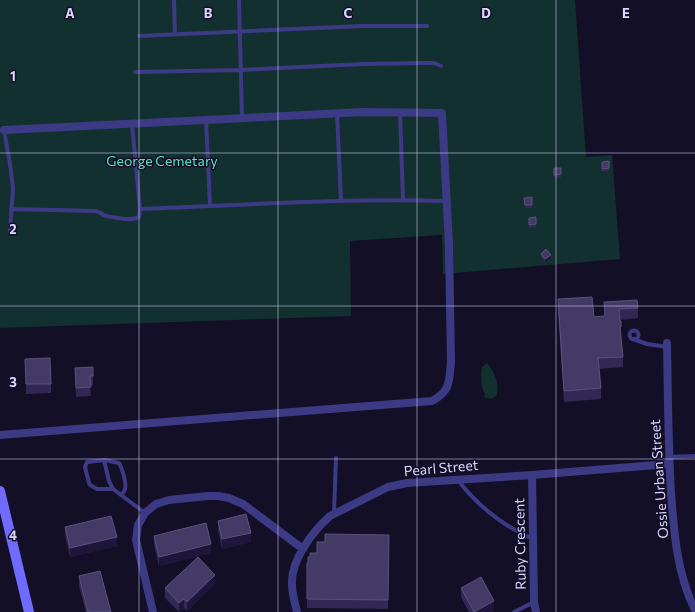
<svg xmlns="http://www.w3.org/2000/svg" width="695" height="612" font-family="Commissioner,sans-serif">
	<rect width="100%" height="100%" fill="#130f26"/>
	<path fill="#12302f" d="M 0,0 L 575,0 L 586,157 L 612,155 L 620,259 L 443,274 L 442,235 L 350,241 L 351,316 L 0,328 Z
		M 487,363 C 495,373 499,382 497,395 L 491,399 L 484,397 L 485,394 C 480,386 481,376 482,367 Z"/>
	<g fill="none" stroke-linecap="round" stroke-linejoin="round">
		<path stroke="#3d3a85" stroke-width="4" d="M 174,0 L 175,34
			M 239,0 L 242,118
			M 139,36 L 363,26 L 427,26
			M 135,72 L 241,70 L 363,64 L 422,63 L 434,63 L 441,66
			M 400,112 L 403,200
			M 337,113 L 341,201
			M 206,120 L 210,206
			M 132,124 L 140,209
			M 4,130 L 10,164 L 13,188 L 10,232
			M 11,209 L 96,211 L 101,213 L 103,215 C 112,217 131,222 139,217 L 140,209 C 242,205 344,198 447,201
			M629.5 335a4.5 4.5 0 1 1 9 0a4.5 4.5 0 1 1-9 0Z
			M 633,339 L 647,344 L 667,347
			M 669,457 L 695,456
			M 104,460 L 109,481 L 113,489 L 145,513
			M 457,479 C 477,505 503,526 533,539
			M 113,489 L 97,489 L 90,485 L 89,483 L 85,467 L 87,462 L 104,460 L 119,463 C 122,468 127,484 125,489 C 125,491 123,493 121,495
			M 334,513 L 336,458
			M 514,612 L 534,602"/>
		<path stroke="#3d3a85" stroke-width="8" d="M 667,343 C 668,393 668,443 671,493 C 674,533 677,574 695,610
			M 0,435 L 432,401 C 451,391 449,381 451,362 L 449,245 L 442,113 L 364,112 L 4,130
			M 532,475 L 534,602 L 536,612
			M 153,612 L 136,540 L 138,525 L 145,513 L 156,504 L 169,500 L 208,496 L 218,496 L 229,498 L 243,504 L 303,549
			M 297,612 C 295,603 292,594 292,585 C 290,561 313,531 330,516 L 388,487 L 407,483 L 532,475 L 669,464"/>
		<path stroke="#6f6bff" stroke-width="10" d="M 0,491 L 29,612"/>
	</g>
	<path fill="#312854" d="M 609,161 L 609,171 L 602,172 L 602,162 Z
		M 554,168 L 561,174 L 561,178 L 554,178 Z
		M 524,198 L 532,205 L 532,208 L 525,208 Z
		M 536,217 L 536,227 L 529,228 L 529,218 Z
		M 541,254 L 551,258 L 545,262 L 541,257 Z
		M 558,299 L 594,317 L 605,316 L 604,302 L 638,308 L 638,318 L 620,320 L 621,327 L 621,338 L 623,357 L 623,367 L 599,369 L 601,388 L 601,399 L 564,402 L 558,310 Z
		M 25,359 L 51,384 L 51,393 L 26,394 Z
		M 75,368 L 93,376 L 93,385 L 90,385 L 91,396 L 76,397 Z
		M 218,521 L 251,542 L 222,549 L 218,530 Z
		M 65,527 L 117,546 L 70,557 L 65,536 Z
		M 389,535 L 388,609 L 307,608 L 307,563 L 308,563 L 310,557 L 317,553 L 325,542 Z
		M 154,536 L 211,553 L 159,566 L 154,545 Z
		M 79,576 L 111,612 L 86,612 L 79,586 Z
		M 215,584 L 187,611 L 184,608 L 179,612 L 165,598 L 165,588 Z
		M 461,588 L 494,610 L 491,612 L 469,612 L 461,597 Z"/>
	<path fill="#1d163a" d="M 551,255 L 551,258 L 545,262 L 545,259 Z
		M 251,533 L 251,542 L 222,549 L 222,539 Z
		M 117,537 L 117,546 L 70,557 L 70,548 Z
		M 211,544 L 211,553 L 159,566 L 159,557 Z
		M 215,575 L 215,584 L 187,611 L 187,602 Z
		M 184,599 L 184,608 L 179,612 L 179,603 Z
		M 494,601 L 494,610 L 491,612 L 474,612 Z"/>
	<path fill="#433a66" stroke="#5a527e" d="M 609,161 L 609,168 L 602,169 L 602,162 Z
		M 554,168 L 561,168 L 561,174 L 554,175 Z
		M 532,197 L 532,205 L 525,205 L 524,198 Z
		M 536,217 L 536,224 L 529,225 L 529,218 Z
		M 546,249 L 551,255 L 545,259 L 541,254 Z
		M 592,297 L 594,317 L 605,316 L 604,302 L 637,300 L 638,308 L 619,309 L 620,321 L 621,321 L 621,327 L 620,327 L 623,357 L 598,358 L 601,388 L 564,391 L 558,299 Z
		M 50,358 L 51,384 L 26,384 L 25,359 Z
		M 93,367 L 93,376 L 90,376 L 91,387 L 76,388 L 75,368 Z
		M 246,514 L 251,533 L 222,539 L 218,521 Z
		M 111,516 L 117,537 L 70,548 L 65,527 Z
		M 206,523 L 211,544 L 159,557 L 154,536 Z
		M 325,534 L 389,535 L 388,600 L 307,599 L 307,563 L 308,563 L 308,557 L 310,557 L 310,553 L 317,553 L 317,542 L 325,542 Z
		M 198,557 L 215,575 L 187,602 L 184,599 L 179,603 L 165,588 Z
		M 100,571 L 111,612 L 88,612 L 79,576 Z
		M 481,577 L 494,601 L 474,612 L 461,588 Z"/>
	<path fill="none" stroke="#d9d4ff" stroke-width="1" stroke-opacity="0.55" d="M 139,0 L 139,612M 278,0 L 278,612M 417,0 L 417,612M 556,0 L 556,612M 0,153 L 695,153M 0,306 L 695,306M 0,459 L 695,459"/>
	<g text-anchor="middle" stroke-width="3" stroke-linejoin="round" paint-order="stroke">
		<g font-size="14" fill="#5fe0c0" stroke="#130f26">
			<text x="162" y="166">George Cemetary</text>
		</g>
		<g font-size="14" fill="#d9d4ff" stroke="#130f26">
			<text transform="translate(441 468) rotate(-5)" y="5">Pearl Street</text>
			<text transform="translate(659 479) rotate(-94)" y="5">Ossie Urban Street</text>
			<text transform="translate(520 544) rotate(-91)" y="5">Ruby Crescent</text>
		</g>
	</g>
	<g font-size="13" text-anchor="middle" font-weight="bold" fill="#d9d4ff" stroke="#130f26" stroke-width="3" stroke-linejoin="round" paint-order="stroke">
		<text x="70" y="18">A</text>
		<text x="208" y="18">B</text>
		<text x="348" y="18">C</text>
		<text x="486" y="18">D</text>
		<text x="626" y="18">E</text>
		<text x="13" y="81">1</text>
		<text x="13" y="234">2</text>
		<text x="13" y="387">3</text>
		<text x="13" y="540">4</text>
	</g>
</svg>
